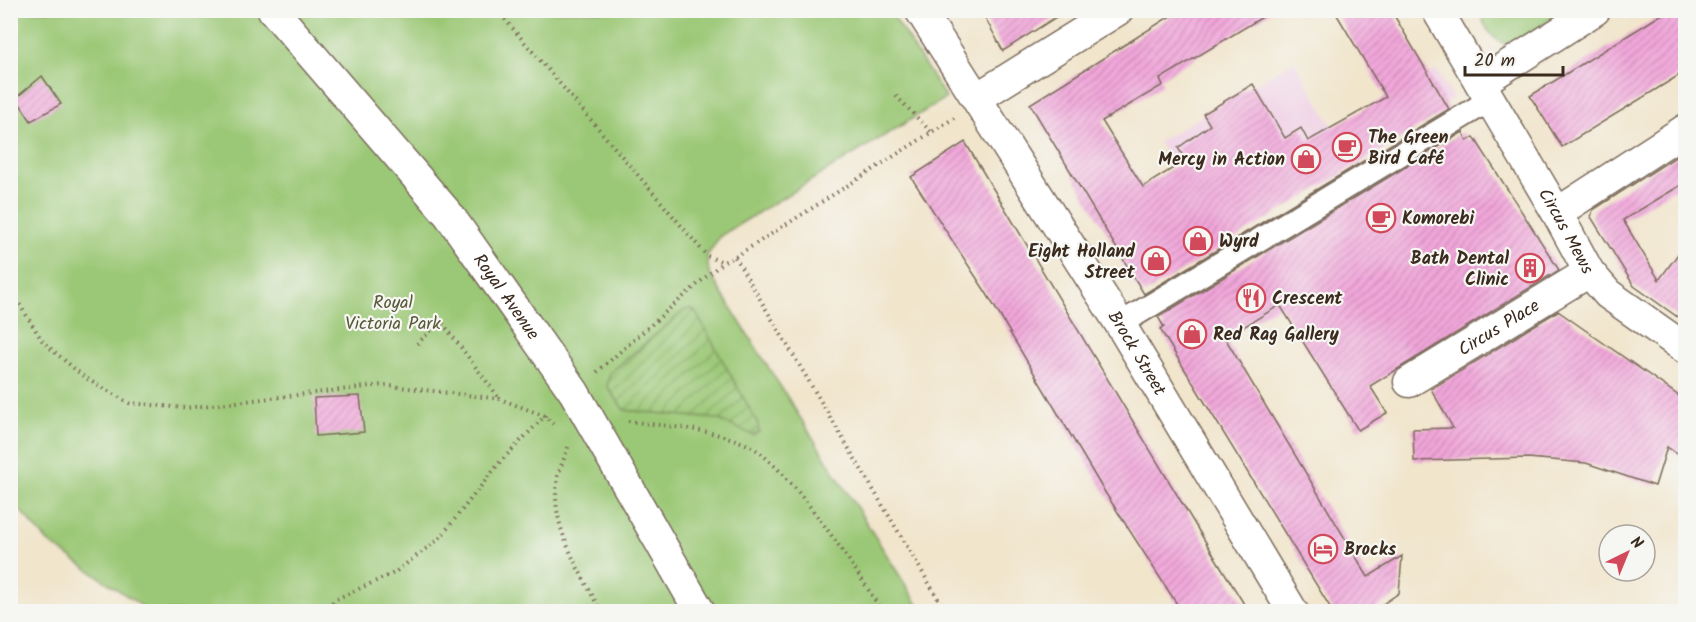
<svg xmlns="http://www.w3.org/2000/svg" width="1696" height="622" font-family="Kalam,sans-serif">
	<defs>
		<pattern id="garden-furrows" width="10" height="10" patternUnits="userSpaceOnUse" patternTransform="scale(1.5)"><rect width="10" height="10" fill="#9bc876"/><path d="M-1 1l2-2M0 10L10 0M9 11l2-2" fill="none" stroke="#80a360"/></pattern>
		<pattern id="building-hatch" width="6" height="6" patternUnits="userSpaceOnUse" patternTransform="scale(1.5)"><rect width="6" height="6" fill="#f2a7db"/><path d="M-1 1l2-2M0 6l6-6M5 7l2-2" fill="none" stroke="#c588b1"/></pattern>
	</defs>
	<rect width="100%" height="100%" fill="#f6f6f2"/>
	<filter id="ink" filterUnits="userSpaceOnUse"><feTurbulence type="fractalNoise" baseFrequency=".0167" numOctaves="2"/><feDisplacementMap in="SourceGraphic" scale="12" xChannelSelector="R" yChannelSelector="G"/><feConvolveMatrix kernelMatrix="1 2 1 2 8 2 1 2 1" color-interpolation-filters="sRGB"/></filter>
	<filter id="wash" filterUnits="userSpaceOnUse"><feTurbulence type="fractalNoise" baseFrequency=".008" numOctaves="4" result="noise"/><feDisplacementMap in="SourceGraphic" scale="24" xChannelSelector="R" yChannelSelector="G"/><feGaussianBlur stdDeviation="1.35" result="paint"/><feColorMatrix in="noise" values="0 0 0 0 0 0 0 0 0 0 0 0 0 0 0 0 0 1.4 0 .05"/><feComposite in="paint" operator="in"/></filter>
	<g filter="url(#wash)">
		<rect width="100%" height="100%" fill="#f1e5cc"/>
		<path fill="#f0d0e5" d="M 1294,61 L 1333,127 L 1436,70 L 1453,98 L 1139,293 L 1120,262 L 1200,209 L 1158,142 Z"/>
		<path fill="#9bc876" stroke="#6b794a" stroke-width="1.5" d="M 10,11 L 890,11 L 946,98 L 720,236 L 707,256 L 709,273 L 922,611 L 149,611 L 48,542 L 11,500 Z
			M 1481,11 L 1481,10 L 1564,11 L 1512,44 C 1496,46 1482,26 1481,11 Z"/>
		<path fill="url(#garden-furrows)" stroke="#6b794a" stroke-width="1.5" d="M 691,309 L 695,311 L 758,424 L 759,432 L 753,435 L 717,419 L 624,410 L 607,386 L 610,373 L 685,310 Z"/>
		<g id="blocks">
			<path fill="url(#building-hatch)" d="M 981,10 L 1067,10 L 1003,51 Z
				M 1180,10 L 1274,10 L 1160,79 L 1163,85 L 1102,121 L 1143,187 L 1186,160 L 1178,148 L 1210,125 L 1203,114 L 1253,84 L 1285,138 L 1301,128 L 1308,141 L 1386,97 L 1334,10 L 1391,10 L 1449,109 L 1144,294 L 1030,104 Z
				M 1669,10 L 1686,10 L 1686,71 L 1562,147 L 1530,96 Z
				M 42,76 L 61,104 L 31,121 L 16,98 Z
				M 1463,132 L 1467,141 L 1474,137 L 1559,270 L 1370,386 L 1387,413 L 1358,430 L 1280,305 L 1225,338 L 1368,577 L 1402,556 L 1399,593 L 1371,612 L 1333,612 L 1160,329 L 1164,327 L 1158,317 Z
				M 965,142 L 1197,528 L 1249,612 L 1182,612 L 1101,486 L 987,294 L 911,177 Z
				M 1686,150 L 1686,182 L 1623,220 L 1659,280 L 1686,243 L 1686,323 L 1634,286 L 1591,217 L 1593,210 Z
				M 1558,311 L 1686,401 L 1686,460 L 1667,447 L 1655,486 L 1586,463 L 1528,458 L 1414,461 L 1413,429 L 1453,428 L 1431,389 Z
				M 360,396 L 364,432 L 316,436 L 314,398 Z"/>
		</g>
	</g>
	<g filter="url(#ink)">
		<use href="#blocks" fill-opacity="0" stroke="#7b6b5b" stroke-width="1.5"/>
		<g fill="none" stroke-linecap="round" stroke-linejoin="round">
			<g stroke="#7b6b5b" stroke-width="26">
				<path id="pedestrian" d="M 1120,324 L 1490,100"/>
			</g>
			<g stroke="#7b6b5b" stroke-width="33">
				<g id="minor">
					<path id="s1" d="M 273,10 L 449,215 L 574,392 L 700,612"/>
					<path id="s2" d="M 920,10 L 1120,324 L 1293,612"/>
					<path id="s3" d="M 1437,10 L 1557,213 L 1589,272 L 1608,294 L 1686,349"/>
					<path d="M 1480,83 L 1595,10"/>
					<path d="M 977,98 L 1118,10"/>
					<path d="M 1557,213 L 1686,129"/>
					<path id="s4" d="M 1409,382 L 1589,272"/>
				</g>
			</g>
			<path stroke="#7b6b5b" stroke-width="4" stroke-dasharray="1.5 4.5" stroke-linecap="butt" d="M 497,10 L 707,256 L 723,262 L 735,257 L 954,118
				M 896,96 L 932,133
				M 735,257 L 946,612
				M 10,276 L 18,302 L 43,342 L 84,377 L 129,403 L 185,408 L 383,385 L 500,399 L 545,416 L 553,424
				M 417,344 L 441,321 L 499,398
				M 597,372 L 723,262
				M 628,421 C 669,427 710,428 748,445 C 785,462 860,574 882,612
				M 568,447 C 565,458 558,470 557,482 C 550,528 581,572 601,612
				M 325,612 L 334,600 L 394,573 L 439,539 L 500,462 L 546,415"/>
			<use href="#pedestrian" stroke="#fff" stroke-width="22"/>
			<use href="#minor" stroke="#fff" stroke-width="30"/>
		</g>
	</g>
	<defs>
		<g id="cafe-ring" transform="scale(1.5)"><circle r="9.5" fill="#f6f6f2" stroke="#d1495b" stroke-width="1.5"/><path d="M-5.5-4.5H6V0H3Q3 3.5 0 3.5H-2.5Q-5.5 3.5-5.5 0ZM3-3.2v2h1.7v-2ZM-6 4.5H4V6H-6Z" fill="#d1495b"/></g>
		<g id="shop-ring" transform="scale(1.5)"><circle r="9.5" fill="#f6f6f2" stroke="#d1495b" stroke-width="1.5"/><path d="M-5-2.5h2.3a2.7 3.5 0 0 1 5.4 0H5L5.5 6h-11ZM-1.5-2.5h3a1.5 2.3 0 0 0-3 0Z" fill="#d1495b"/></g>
		<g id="building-ring" transform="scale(1.5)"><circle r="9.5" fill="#f6f6f2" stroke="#d1495b" stroke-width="1.5"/><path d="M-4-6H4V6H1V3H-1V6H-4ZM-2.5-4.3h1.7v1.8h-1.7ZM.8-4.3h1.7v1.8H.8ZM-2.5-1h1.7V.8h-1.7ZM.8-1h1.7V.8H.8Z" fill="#d1495b"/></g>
		<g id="restaurant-ring" transform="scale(1.5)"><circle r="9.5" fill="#f6f6f2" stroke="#d1495b" stroke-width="1.5"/><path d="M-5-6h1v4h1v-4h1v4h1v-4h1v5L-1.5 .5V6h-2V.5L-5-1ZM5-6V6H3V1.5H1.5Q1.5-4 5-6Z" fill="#d1495b"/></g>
		<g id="hotel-ring" transform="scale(1.5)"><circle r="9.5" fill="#f6f6f2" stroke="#d1495b" stroke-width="1.5"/><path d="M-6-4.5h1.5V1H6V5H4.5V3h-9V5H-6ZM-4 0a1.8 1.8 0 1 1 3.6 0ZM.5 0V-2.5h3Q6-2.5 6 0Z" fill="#d1495b"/></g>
	</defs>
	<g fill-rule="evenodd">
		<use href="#cafe-ring" x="1347" y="147"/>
		<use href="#shop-ring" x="1306" y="159"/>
		<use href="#cafe-ring" x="1381" y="218"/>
		<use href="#shop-ring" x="1198" y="241"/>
		<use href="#shop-ring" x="1156" y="261"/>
		<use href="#building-ring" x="1530" y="268"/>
		<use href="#restaurant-ring" x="1251" y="298"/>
		<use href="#shop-ring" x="1192" y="334"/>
		<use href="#hotel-ring" x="1323" y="549"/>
	</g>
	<g text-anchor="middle" stroke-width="4.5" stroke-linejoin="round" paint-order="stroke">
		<g font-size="18" font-weight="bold" fill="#3b2a1e" stroke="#f6f6f2" text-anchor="start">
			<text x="1368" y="143">The Green<tspan x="1368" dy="21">Bird Café</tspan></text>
			<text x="1285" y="165" text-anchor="end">Mercy in Action</text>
			<text x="1402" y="224">Komorebi</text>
			<text x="1219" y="247">Wyrd</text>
			<text x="1135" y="257" text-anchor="end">Eight Holland<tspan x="1135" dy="21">Street</tspan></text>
			<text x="1509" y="264" text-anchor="end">Bath Dental<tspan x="1509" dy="21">Clinic</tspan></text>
			<text x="1272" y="304">Crescent</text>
			<text x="1213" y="340">Red Rag Gallery</text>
			<text x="1344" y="555">Brocks</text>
		</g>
		<g font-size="18" fill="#3b2a1e" stroke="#f6f6f2">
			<text dy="6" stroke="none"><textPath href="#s3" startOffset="256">Circus Mews</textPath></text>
			<text dy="6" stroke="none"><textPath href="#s1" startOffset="370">Royal Avenue</textPath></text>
			<text dy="6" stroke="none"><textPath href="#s4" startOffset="105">Circus Place</textPath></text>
			<text dy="6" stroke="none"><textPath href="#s2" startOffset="406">Brock Street</textPath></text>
		</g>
		<g font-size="18" fill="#585938" stroke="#f6f6f2">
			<text x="393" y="308">Royal<tspan x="393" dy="21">Victoria Park</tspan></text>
		</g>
	</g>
	<rect width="1696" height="622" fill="none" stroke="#f6f6f2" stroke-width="36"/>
	<g transform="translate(1627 553) rotate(43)"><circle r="28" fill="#f6f6f2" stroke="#aba49d" stroke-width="1.5"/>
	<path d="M0-4.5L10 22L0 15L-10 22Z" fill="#d1495b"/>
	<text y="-9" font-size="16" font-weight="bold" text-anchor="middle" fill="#3b2a1e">N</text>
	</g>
	<path d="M1465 66v9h98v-9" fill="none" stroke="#3b2a1e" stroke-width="3"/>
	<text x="1474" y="66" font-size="18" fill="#3b2a1e" stroke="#f6f6f2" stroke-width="4.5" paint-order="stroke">20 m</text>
</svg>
